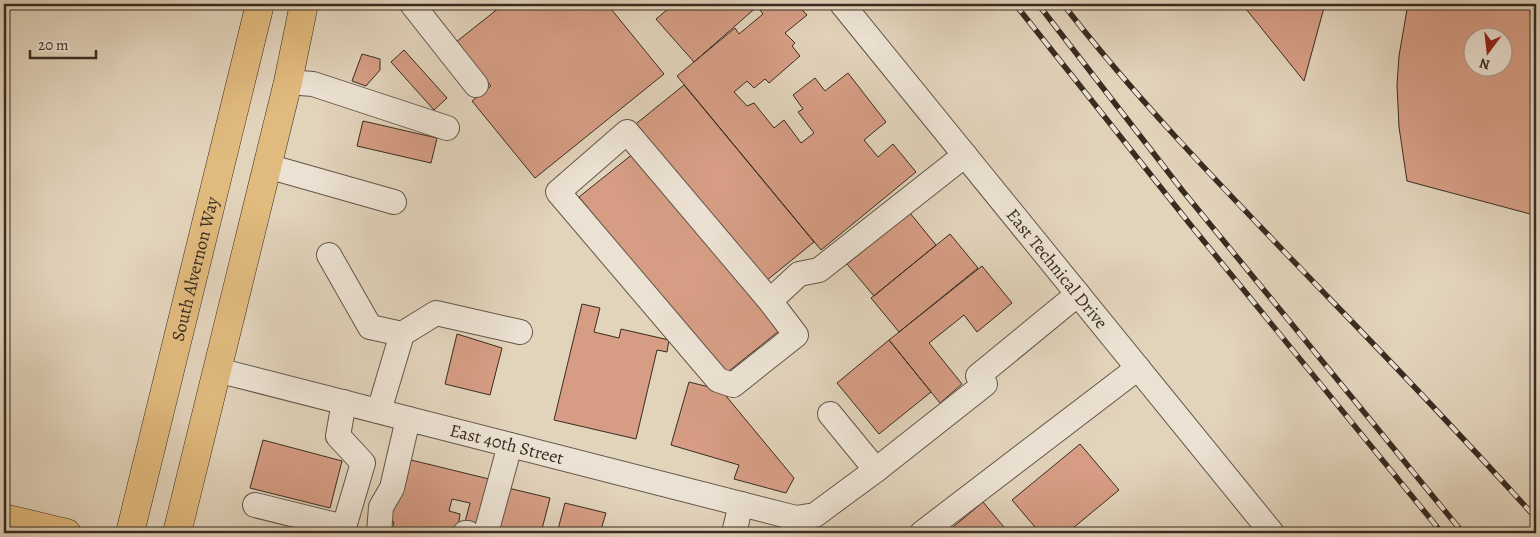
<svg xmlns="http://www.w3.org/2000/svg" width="1540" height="537" font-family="Alegreya,serif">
	<rect width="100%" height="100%" fill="#e2d3bb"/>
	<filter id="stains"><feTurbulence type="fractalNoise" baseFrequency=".004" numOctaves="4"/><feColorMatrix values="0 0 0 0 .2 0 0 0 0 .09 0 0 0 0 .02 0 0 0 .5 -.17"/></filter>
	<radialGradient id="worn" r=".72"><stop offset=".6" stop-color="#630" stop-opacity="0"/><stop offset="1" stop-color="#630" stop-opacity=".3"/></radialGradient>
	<path fill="#d69d84" stroke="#382c21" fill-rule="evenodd" d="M 504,4 L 607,4 L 664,74 L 535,178 L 472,101 L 491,86 L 456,42 Z
		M 674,4 L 760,4 L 694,62 L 656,19 Z
		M 760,4 L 797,4 L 807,15 L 785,33 L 795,43 L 792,46 L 800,56 L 769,83 L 765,79 L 754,88 L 747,81 L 734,92 L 747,106 L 754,103 L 774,128 L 784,120 L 801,143 L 814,133 L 798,112 L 803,109 L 793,95 L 815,78 L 825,91 L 848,73 L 886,122 L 864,140 L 878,157 L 893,144 L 916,172 L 821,250 L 677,76 L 735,28 L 739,34 L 763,14 L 757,6 Z
		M 1242,4 L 1325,4 L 1304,81 Z
		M 1408,4 L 1536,4 L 1536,206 L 1534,215 L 1407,181 L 1399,127 L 1397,85 L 1399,56 ZM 1472,38 L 1502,38 L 1502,68 L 1472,68 Z
		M 404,50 L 447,98 L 434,110 L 391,62 Z
		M 362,54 L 380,59 L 380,70 L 366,86 L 352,81 Z
		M 684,85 L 814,242 L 761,285 L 632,127 Z
		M 363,121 L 437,138 L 431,163 L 357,146 Z
		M 634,153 L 779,331 L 724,375 L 579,197 Z
		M 910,213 L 936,245 L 874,296 L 847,264 Z
		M 950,234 L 978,268 L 899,332 L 871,298 Z
		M 982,266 L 1012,303 L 977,332 L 964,315 L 929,343 L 962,384 L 940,403 L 889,340 Z
		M 582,304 L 600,308 L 594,332 L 619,338 L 621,329 L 669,340 L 667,352 L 657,350 L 636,439 L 554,420 Z
		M 457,334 L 502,348 L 490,395 L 445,384 Z
		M 889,340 L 931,392 L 879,434 L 837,383 Z
		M 689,382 L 721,390 L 794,478 L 786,493 L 734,479 L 739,465 L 671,445 Z
		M 263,440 L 342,461 L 330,508 L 250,488 Z
		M 1080,444 L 1119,490 L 1067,533 L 1040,533 L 1012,500 Z
		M 407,459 L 489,479 L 478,525 L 465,522 L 470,503 L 452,499 L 449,511 L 460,514 L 457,533 L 391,533 L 394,522 L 385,520 Z
		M 508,488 L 550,498 L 541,533 L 497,533 Z
		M 983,502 L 1009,533 L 946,533 Z
		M 565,503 L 606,513 L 600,533 L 557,533 Z"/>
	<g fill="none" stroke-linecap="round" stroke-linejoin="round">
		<g stroke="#625648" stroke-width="26">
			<g id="minor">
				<path d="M 412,4 L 476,85"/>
				<path id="s1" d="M 842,4 L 1272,533"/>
				<path d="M 288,82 L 313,84 L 447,128"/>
				<path d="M 267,166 L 394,202"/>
				<path d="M 329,255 L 370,327 L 402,334"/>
				<path d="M 770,301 L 627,132 L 558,192 L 718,380 L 733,385 L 796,335 L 770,301 L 799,274 L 819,270 L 965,155"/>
				<path id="s2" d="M 217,370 L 796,518 L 815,515 L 876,470"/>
				<path d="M 379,411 L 402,334 L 436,313 L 520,332"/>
				<path d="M 830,414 L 876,470 L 985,384 L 978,376 L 1078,294"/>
				<path d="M 255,505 L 344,527 L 363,463 L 338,436 L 344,402"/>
				<path d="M 379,533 L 381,507 L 392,488 L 408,419"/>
				<path d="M 465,533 L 468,533"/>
				<path d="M 486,533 L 510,445"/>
				<path d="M 734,533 L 741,504"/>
				<path d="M 922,533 L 1138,368"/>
			</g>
		</g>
		<g stroke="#382c21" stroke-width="29">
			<g id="major">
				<path d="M 4,518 L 67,533"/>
				<path id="s3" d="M 130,533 L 260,4"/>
				<path d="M 177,533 L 288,82 L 304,4"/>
			</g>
		</g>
		<use href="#minor" stroke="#ece2d3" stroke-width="24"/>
		<use href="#major" stroke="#e1ba7e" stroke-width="28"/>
		<g stroke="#382c21" stroke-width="5.5">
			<path id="rail" d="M 1015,4 L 1189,223 L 1442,533
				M 1038,4 L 1182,190 L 1463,533
				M 1063,4 C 1144,109 1237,202 1329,298 C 1399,370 1468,443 1536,518"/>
		</g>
		<use href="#rail" stroke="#ece2d3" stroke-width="4" stroke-dasharray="11" stroke-linecap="butt"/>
	</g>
	<g text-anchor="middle" stroke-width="4" stroke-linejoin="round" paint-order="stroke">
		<g font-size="18" fill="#382c21" stroke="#ece2d3">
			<text dy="6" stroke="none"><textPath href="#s3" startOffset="272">South Alvernon Way</textPath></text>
			<text dy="6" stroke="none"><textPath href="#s1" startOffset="341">East Technical Drive</textPath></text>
			<text dy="6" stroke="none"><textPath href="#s2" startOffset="299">East 40th Street</textPath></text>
		</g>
	</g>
	<rect width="1540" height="537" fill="none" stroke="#e2d3bb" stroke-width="20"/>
	<rect x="5" y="5" width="1530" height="527" fill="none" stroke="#382c21" stroke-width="2.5"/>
	<rect x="10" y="10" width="1520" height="517" fill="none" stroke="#382c21"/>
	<g transform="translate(1488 52) rotate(195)"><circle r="24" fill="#ece2d3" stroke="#a4998c"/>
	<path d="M0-4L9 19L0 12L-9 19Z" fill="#8f2418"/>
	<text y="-8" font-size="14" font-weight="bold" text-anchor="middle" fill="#382c21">N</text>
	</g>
	<path d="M30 50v8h66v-8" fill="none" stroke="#382c21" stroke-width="2.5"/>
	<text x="38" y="50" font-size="15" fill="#382c21" stroke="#ece2d3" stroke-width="4" paint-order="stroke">20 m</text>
	<rect width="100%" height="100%" filter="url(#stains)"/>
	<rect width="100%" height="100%" fill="url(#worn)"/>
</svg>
